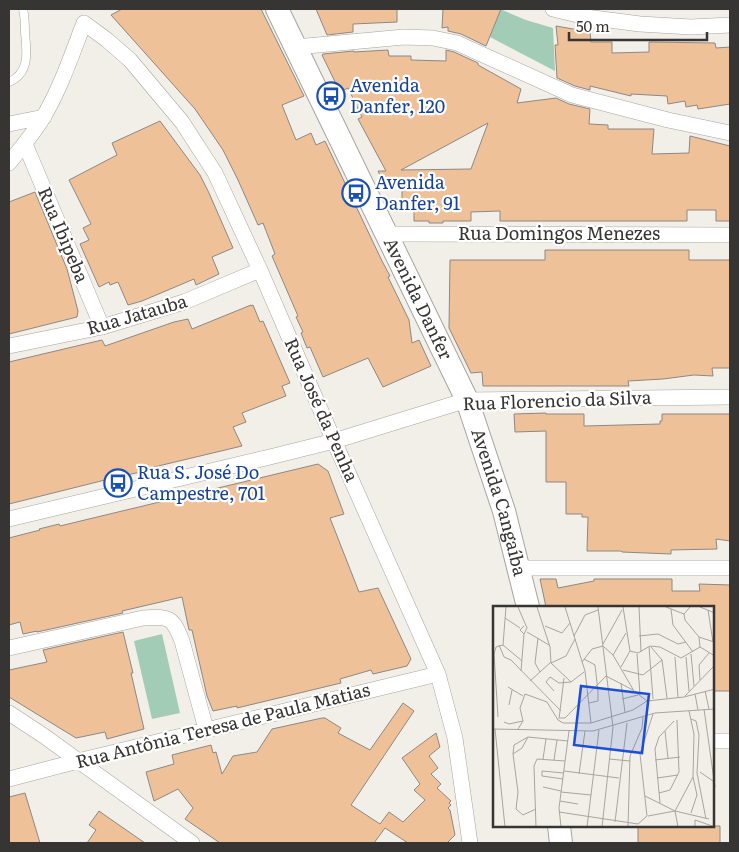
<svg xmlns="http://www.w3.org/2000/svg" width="739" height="852" font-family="Literata,serif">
	<rect width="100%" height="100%" fill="#f2efe9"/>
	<path fill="#a3ccb6" d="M 500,9 L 526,20 L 553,28 L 555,71 L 490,37 Z
		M 162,634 L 180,713 L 152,719 L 134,641 Z"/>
	<path fill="#efc199" stroke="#8d8884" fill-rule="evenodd" d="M 122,9 L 261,9 L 304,96 L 282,105 L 296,140 L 311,133 L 316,145 L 325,141 L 382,261 L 390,276 L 388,277 L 409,320 L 412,343 L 419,340 L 431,366 L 383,387 L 368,358 L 323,377 L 310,347 L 307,348 L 301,333 L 303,332 L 296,317 L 298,316 L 272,256 L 275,254 L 263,223 L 258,225 L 238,180 L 223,150 L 195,109 L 111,15 Z
		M 316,9 L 397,9 L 397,22 L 353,24 L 353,32 L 327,35 Z
		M 443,9 L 501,9 L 486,46 L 461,34 L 448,31 L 448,27 L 442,28 Z
		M 556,26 L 590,32 L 591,42 L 612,42 L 612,53 L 649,52 L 649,42 L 715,43 L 716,48 L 730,47 L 730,104 L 698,109 L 697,105 L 686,107 L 685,101 L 668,104 L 667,96 L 631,94 L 631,96 L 590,86 L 590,90 L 575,86 L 557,78 L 555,45 L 558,45 Z
		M 388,50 L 389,56 L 411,56 L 411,60 L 446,61 L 446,50 L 454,52 L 478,63 L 478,65 L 521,89 L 517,103 L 556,98 L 569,104 L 590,109 L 589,124 L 608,125 L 608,129 L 654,129 L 652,154 L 689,153 L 690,136 L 730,146 L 730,221 L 716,221 L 716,210 L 687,210 L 687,221 L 500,221 L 500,211 L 471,212 L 471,221 L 443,221 L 443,223 L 429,223 L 429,221 L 414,221 L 414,209 L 402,209 L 402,184 L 387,190 L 378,171 L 386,171 L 358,119 L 362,117 L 348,88 L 340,92 L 322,55 L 323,54 L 354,51 L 354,52 ZM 488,123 L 471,169 L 401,170 Z
		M 160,121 L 200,175 L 209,193 L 233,248 L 212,257 L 219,274 L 196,285 L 194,279 L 142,301 L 128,305 L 118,282 L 110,285 L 109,282 L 99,287 L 80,244 L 89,240 L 83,228 L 91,224 L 69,180 L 117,155 L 112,143 Z
		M 35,192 L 67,269 L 78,311 L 77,317 L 9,334 L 9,202 Z
		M 545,250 L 689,250 L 689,260 L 730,260 L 730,368 L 712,368 L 713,376 L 694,375 L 663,379 L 628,381 L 629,386 L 483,386 L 482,372 L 471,373 L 449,328 L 450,260 L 545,260 Z
		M 251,305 L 251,306 L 253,305 L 260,322 L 263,321 L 290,383 L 282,386 L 286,396 L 242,413 L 246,422 L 233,427 L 242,446 L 154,467 L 154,469 L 109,479 L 9,504 L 9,362 L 102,340 L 105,346 L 174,322 L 188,319 L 192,329 Z
		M 546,413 L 546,414 L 584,414 L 584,426 L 660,424 L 660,421 L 662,421 L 662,414 L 730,414 L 730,541 L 716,539 L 717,549 L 671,550 L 671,554 L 622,552 L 621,551 L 587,551 L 588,517 L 582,517 L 582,514 L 566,514 L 566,482 L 546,482 L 546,431 L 515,432 L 514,414 Z
		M 318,464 L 328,471 L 344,514 L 330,518 L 359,592 L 378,588 L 411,659 L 407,666 L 373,674 L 371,670 L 340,679 L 341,683 L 237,708 L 237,706 L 213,711 L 207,696 L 192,630 L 189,630 L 182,597 L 122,611 L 123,613 L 37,632 L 37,631 L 23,634 L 20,622 L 9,625 L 9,538 L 40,530 L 39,529 L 59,524 L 60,526 L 93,518 Z
		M 540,579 L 556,579 L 558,588 L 594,581 L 594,579 L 672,579 L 672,591 L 700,591 L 699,584 L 730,585 L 730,691 L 713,691 L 713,607 L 546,607 Z
		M 123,632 L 133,673 L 131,673 L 144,729 L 107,739 L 105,732 L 76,738 L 9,697 L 9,670 L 47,662 L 43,650 Z
		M 403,703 L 414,711 L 351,805 L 380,824 L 389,812 L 403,822 L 425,800 L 414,790 L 420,784 L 402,758 L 436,733 L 440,747 L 429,756 L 438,768 L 431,774 L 441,784 L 437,788 L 451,801 L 449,803 L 451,805 L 448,808 L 450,810 L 455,835 L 447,843 L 408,843 L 385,828 L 374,843 L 220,843 L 185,819 L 193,808 L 178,789 L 154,801 L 146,772 L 174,764 L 172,755 L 211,745 L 213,753 L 216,752 L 222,774 L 233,756 L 257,752 L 272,729 L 322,718 L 325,718 L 341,728 L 338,733 L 370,750 Z
		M 25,793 L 40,843 L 9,843 L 9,797 Z
		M 99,811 L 106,816 L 145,843 L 87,843 L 96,830 L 89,825 Z
		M 638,826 L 720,826 L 720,843 L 638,843 Z"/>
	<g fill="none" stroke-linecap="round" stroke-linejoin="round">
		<g stroke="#a7a59f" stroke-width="9">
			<path id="lane" d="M 9,82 C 30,73 27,52 25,33 C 25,25 25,17 23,9"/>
		</g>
		<g stroke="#a7a59f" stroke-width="16">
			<path id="street" d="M 553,9 L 586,17 L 640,24 L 691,27 L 730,25
				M 84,23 L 107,40 L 130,60 L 182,122 L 215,173 L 260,270 L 334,441 L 438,674 L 455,738 L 470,843
				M 296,47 L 404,37 L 433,38 L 457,43 L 572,95 L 668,120 L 730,133
				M 9,124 L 44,117
				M 25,144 L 102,327
				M 9,163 C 21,148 34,133 44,116 C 61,87 72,54 84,23
				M 387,234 L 730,235
				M 9,346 L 102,327 L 184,302 L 260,270
				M 9,519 L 274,456 L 334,441 L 467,400 L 730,397
				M 518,568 L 730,568
				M 9,648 L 143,618 C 169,616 173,617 182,641 L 206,729
				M 9,713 L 44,736 L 192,843
				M 713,741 L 730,741
				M 9,779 L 78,761 L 438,674"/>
		</g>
		<g stroke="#a7a59f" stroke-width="24">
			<g id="secondary">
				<path id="s1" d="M 277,9 L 467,400 L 504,511 L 528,607"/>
				<path d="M 559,826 L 561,843"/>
			</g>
		</g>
		<use href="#lane" stroke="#fff" stroke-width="8"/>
		<use href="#street" stroke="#fff" stroke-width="15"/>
		<use href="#secondary" stroke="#fff" stroke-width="22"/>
	</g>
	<defs>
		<g id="bus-ring" transform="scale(1.4375)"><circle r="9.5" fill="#fff" stroke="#1a4fb4" stroke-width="1.5"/><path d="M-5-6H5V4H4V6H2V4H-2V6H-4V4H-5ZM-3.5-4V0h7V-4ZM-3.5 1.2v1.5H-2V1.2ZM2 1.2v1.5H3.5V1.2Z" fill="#1a4fb4"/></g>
	</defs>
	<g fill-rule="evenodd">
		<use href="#bus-ring" x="331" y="96"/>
		<use href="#bus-ring" x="356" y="193"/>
		<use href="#bus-ring" x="118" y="483"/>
	</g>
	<g text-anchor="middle" stroke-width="4.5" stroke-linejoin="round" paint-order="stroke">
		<g font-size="18" fill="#164399" stroke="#fff" text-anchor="start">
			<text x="350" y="92">Avenida<tspan x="350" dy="21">Danfer, 120</tspan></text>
			<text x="375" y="189">Avenida<tspan x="375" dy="21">Danfer, 91</tspan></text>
			<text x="137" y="479">Rua S. José Do<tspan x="137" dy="21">Campestre, 701</tspan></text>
		</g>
		<g font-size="18" fill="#363533" stroke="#fff">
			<text x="559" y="240">Rua Domingos Menezes</text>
			<text transform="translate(63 235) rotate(67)" y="6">Rua Ibipeba</text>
			<text dy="6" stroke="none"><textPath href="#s1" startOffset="322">Avenida Danfer</textPath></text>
			<text transform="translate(137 315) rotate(-16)" y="6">Rua Jatauba</text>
			<text transform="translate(557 401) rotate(-2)" y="6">Rua Florencio da Silva</text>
			<text transform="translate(321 410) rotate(66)" y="6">Rua José da Penha</text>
			<text dy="6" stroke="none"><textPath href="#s1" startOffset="542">Avenida Cangaíba</textPath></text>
			<text transform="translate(223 726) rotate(-14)" y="6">Rua Antônia Teresa de Paula Matias</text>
		</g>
	</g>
	<g transform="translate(493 606)">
		<rect width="221" height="221" fill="#f2efe9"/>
		<path fill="none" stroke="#a7a5a0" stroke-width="1" d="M 25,1 L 34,22 L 31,28 L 27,24 L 31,20M 44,1 L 57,41 L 58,57 L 78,76 L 91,66M 72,1 L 92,65 L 98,117M 105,1 L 120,121 L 109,221M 130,1 L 137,45 L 145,47 L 157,40M 146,1 L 148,46M 173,1 L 191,8M 207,1 L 222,7M 178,3 L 180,19 L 200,46M 215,4 L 220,36M 12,12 L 27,22M 52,20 L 69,27 L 77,17M 34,26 L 56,39M 81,30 L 92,9 L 105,4M 146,30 L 165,28 L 185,38 L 193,36M 206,31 L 221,36M 45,32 L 42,57 L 47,66M 110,38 L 129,4M 6,39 L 11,51 L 18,54 L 68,105M 10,39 L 13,1M 10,39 L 29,55M 157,40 L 167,41 L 188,52 L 207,41 L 206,31 L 192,14 L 191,8 L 197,1M 156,41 L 160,93M 158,41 L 169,54 L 174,92M 207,41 L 222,50M 144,48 L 147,89M 198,48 L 201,80M 120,49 L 133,27M 182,51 L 185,91M 193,51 L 196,85M 91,53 L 102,59 L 105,86 L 105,95 L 96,97M 89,56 L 99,43 L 110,40 L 120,49 L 141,85 L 154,95M 58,57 L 73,50 L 82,33M 128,61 L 137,45M 130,64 L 150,69 L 169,54M 28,65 L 31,28M 207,74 L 206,59 L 216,47M 37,75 L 58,56M 128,77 L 132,106M 15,81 L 30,90M 61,85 L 53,76 L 57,71 L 66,77 L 78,76M 212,85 L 216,103M 202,88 L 205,104M 192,90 L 222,59M 129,93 L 145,89M 154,95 L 191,91 L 222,83M 16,99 L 19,84M 211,103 L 222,181M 196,105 L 201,128 L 200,171 L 204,189 L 198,207M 5,111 L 1,48 L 3,41 L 10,39M 67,112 L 72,112 L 113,70 L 140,84M 66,113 L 71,72M 198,113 L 203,115 L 206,129 L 204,167 L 213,213M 65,114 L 70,117 L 98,117 L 140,104 L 154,95M 11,116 L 16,118 L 30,115M 0,123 L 100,125 L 162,107 L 222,103M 2,123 L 12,221M 25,123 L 30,115 L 27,102 L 32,88 L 54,96 L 65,114M 172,125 L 175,152M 20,148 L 29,142 L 35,131M 44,153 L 72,155M 50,153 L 53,133M 116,153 L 137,155M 61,154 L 64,134M 162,154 L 187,151M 71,165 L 126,172M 207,166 L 220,175M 86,168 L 92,125M 164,172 L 185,169M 70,173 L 49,170 L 49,165 L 71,167M 50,181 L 68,185M 68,186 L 98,189M 166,187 L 177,184 L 186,166 L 184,114M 152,190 L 182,205 L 216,213M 67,195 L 85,198M 167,197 L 162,143 L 166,131 L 181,115M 43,203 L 30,209 L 23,203 L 25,186 L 20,148 L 21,139 L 35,131 L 75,135M 182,205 L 200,171M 182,205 L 185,221M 66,206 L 145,218 L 154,210M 154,210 L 147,148 L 160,108M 155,210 L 182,205M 122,216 L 134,117M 43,221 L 41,160 L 44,153M 68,221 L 66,202 L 76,125M 94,221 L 106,124M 135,221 L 137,150 L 149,122 L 150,111M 202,221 L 202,214 L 222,221"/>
		<path fill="#1d4ed8" fill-opacity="0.15" stroke="#1d4ed8" stroke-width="2.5" d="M 88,80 L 156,88 L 149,147 L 81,139 Z"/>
		<rect width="221" height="221" fill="none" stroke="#363533" stroke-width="2.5"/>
	</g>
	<rect width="739" height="852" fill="none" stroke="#363533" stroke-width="20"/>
	<path d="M569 32v8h138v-8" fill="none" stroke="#363533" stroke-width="2.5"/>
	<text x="576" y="32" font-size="15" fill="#363533" stroke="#ffffff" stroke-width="4" paint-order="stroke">50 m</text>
</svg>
